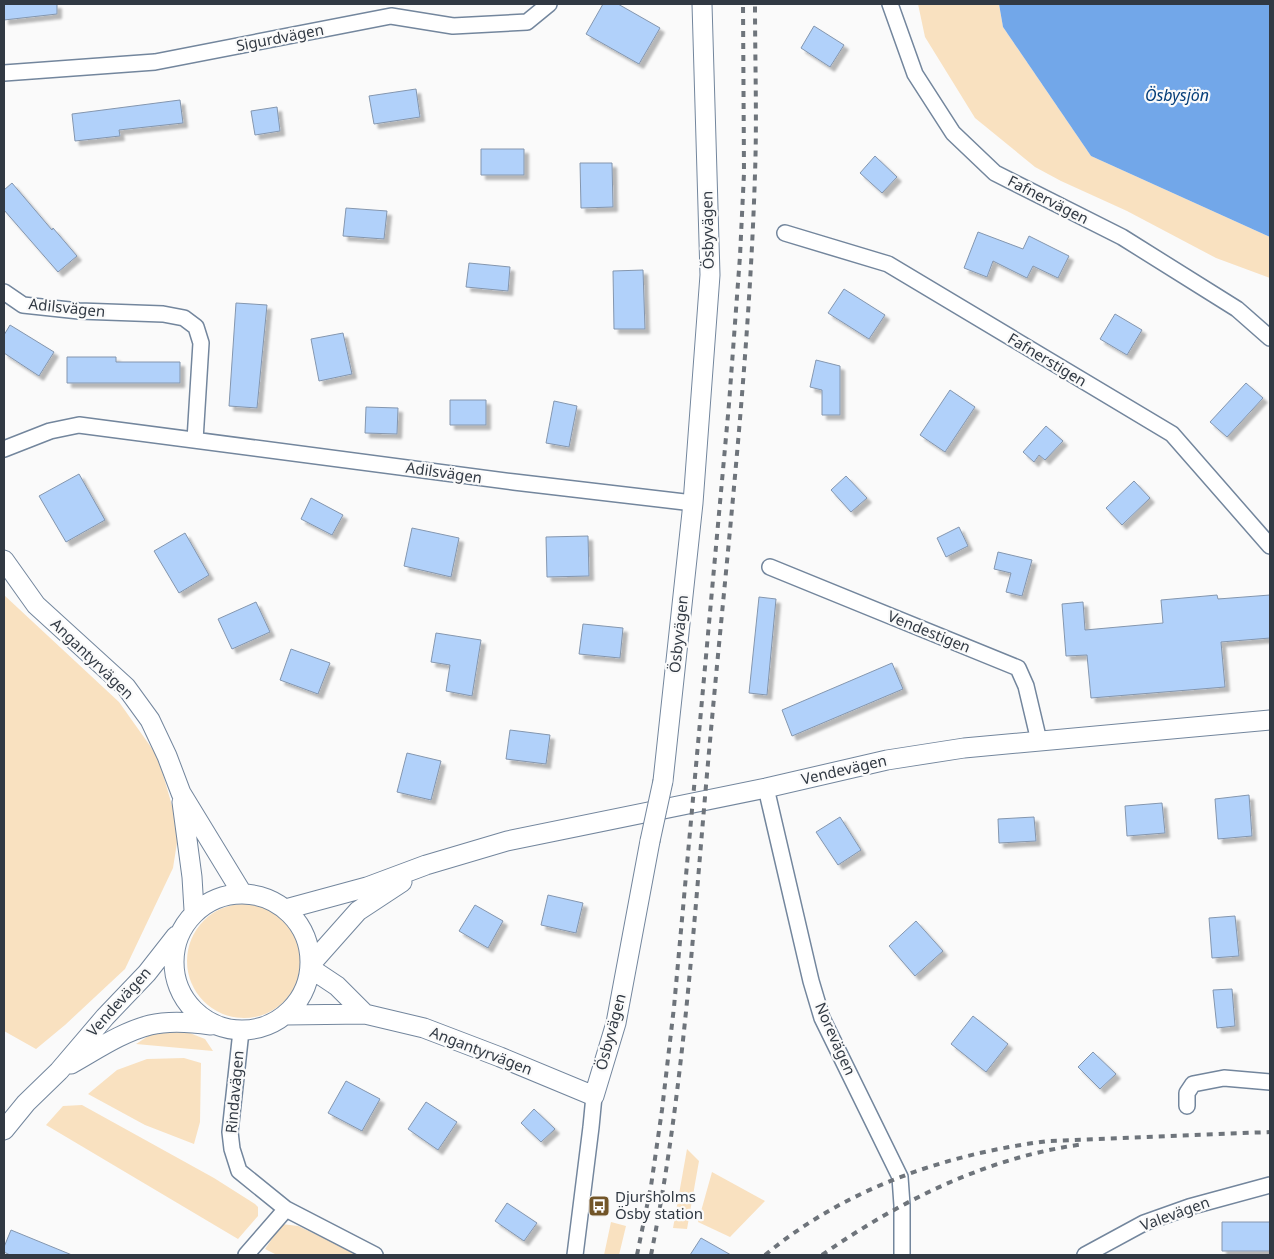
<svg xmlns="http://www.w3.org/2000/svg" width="1274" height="1259" font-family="'Noto Sans',sans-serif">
	<defs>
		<filter id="shadow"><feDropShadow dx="4.5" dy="4.5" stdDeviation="1" flood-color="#0004"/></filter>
	</defs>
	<rect width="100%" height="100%" fill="#fafafa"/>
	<path fill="#f9e1c0" d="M 918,4 L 999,4 L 1003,27 L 1091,156 L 1270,237 L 1270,278 L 1216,258 L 1127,211 L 1061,181 L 1035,167 L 975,118 L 925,37 Z
		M 4,595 L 119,702 L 158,757 L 179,830 L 173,868 L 125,969 L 65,1025 L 36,1049 L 4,1031 Z
		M187 961a57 57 0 1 1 114 0a57 57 0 1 1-114 0Z
		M 182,1030 L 205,1039 L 213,1051 L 136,1044 L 156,1031 Z
		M 184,1058 L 201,1063 L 200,1122 L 194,1144 L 145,1125 L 88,1094 L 117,1070 L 147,1059 Z
		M 82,1105 L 214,1178 L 255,1204 L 258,1207 L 258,1216 L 238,1239 L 46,1125 L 63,1106 Z
		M 687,1149 L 699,1161 L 687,1229 L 673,1228 Z
		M 712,1172 L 765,1201 L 730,1237 L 698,1222 Z
		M 611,1222 L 626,1226 L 619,1255 L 604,1255 Z
		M 282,1224 L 298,1226 L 360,1255 L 277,1255 L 265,1249 Z"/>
	<path fill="#72a7e9" d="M 999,4 L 1270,4 L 1270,237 L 1091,156 L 1003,27 Z"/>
	<path fill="#b1d1fa" stroke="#8496ae" filter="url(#shadow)" d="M 4,4 L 57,4 L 57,14 L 4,20 Z
		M 603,4 L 618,4 L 660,28 L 639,64 L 586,34 Z
		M 814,26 L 844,45 L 830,67 L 801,48 Z
		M 416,89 L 420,117 L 374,124 L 369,96 Z
		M 180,100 L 183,123 L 119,130 L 120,136 L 75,141 L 72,114 Z
		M 277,107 L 280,131 L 255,135 L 251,111 Z
		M 481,149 L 524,149 L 524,175 L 481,175 Z
		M 875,156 L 897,177 L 882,193 L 860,173 Z
		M 580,163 L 612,163 L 613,207 L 581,208 Z
		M 12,183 L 52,230 L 53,228 L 77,256 L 58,272 L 4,210 L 4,190 Z
		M 346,208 L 387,211 L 384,239 L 343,236 Z
		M 978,232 L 1023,249 L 1029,236 L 1069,256 L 1058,278 L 1033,266 L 1027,278 L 993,261 L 987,277 L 964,268 Z
		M 469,263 L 510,267 L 508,291 L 466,287 Z
		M 643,270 L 645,329 L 614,329 L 613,271 Z
		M 844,289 L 885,315 L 869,339 L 828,313 Z
		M 236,303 L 267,305 L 257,408 L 229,406 Z
		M 1115,314 L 1142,330 L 1127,355 L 1100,339 Z
		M 10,325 L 54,352 L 39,376 L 4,353 L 4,335 Z
		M 343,333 L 352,374 L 319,381 L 311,339 Z
		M 67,357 L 116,357 L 116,362 L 180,362 L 180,383 L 67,383 Z
		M 816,360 L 840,366 L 840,415 L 822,415 L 822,390 L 810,387 Z
		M 1246,383 L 1263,398 L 1227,437 L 1210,422 Z
		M 950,390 L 975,407 L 945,452 L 920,435 Z
		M 450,400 L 486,400 L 486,425 L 450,425 Z
		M 554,401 L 577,406 L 569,447 L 546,443 Z
		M 366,407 L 398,408 L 397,434 L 365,433 Z
		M 1046,426 L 1063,441 L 1045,460 L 1039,455 L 1034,462 L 1023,452 Z
		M 79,474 L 105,520 L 66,542 L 39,496 Z
		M 846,476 L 867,498 L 851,512 L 831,490 Z
		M 1134,481 L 1150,498 L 1122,525 L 1106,508 Z
		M 311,498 L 343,515 L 332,535 L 301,519 Z
		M 959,527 L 968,546 L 946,557 L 937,538 Z
		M 412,528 L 459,538 L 451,577 L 404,566 Z
		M 185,533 L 209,575 L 179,593 L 154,551 Z
		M 588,536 L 589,576 L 547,577 L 546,537 Z
		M 998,552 L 1032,560 L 1022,596 L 1006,592 L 1011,573 L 994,569 Z
		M 1217,595 L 1218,599 L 1270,595 L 1270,638 L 1221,642 L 1225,687 L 1091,698 L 1087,655 L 1066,656 L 1062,604 L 1083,602 L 1085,630 L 1163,623 L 1161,600 Z
		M 759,597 L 776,599 L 767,695 L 749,693 Z
		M 256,602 L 270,632 L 232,649 L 218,619 Z
		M 583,624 L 623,628 L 620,658 L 579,654 Z
		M 436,633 L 481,640 L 472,696 L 446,691 L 450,665 L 431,662 Z
		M 291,649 L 330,663 L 318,694 L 280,680 Z
		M 892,663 L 903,689 L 792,736 L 782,710 Z
		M 510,730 L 550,735 L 546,764 L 506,759 Z
		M 407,753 L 441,761 L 431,800 L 397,792 Z
		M 1249,795 L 1252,836 L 1218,839 L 1215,799 Z
		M 1162,803 L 1165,833 L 1127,836 L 1125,806 Z
		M 840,817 L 861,850 L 838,865 L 816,832 Z
		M 1034,817 L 1036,841 L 999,843 L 998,819 Z
		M 548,895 L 583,903 L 576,933 L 541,925 Z
		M 475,905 L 503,921 L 488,948 L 459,931 Z
		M 1235,916 L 1239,956 L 1212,958 L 1209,918 Z
		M 916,921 L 943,951 L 915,976 L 889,946 Z
		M 1232,989 L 1235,1026 L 1217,1028 L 1213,990 Z
		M 973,1016 L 1008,1044 L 986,1072 L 951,1044 Z
		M 1093,1052 L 1116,1074 L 1100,1089 L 1078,1067 Z
		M 346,1081 L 380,1099 L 362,1131 L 328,1113 Z
		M 426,1102 L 457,1122 L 438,1150 L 408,1129 Z
		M 534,1109 L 555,1129 L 541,1142 L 521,1123 Z
		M 507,1203 L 537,1223 L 524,1241 L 495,1221 Z
		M 1222,1222 L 1270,1222 L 1270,1251 L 1222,1251 Z
		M 11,1230 L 72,1255 L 10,1255 L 4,1252 L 4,1247 Z
		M 701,1238 L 731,1255 L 690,1255 Z"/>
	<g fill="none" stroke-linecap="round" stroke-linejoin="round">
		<g stroke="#73869d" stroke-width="18">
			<path id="minor" d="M 890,4 L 915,74 L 953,133 L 995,173 L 1122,237 L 1237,309 L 1270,338
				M 4,73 L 155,62 L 391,16 L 453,26 L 527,22 L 549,4
				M 785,233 L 888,264 L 1172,434 L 1270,546
				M 4,292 L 23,305 L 79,311 L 163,314 L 184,318 L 196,327 L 201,343 L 195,440
				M 4,449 L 50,431 L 79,425 L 514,482 L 693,503
				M 770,567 L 1018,668 L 1026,686 L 1039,741
				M 766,788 L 811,981 L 822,1018 L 900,1177 L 902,1205 L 902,1255
				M 241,1031 L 230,1132 L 232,1149 L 239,1171 L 286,1209 L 375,1255
				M 1187,1106 L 1187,1093 L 1193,1084 L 1224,1078 L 1270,1082
				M 246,1255 L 286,1209
				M 575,1255 L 591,1127 L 594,1096
				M 1085,1255 L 1144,1223 L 1189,1207 L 1270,1185"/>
		</g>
		<g stroke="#73869d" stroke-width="21">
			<path id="tertiary" d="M 4,560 L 36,605 L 126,687 L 150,720 L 167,756 L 181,793 L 242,893
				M 663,781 L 693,503 L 710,275 L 702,4
				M 182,802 L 192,877 L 194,910
				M174 962a68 68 0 1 1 136 0a68 68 0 1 1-136 0Z
				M 286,909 L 367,887 L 426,865 L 507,841 L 766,788 L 887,760 L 964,748 L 1270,720
				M 310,965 L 358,911 L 402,882
				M 310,968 L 337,986 L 365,1014
				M 286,1015 L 365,1014 L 424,1028 L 500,1057 L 594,1096 L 616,1023 L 650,841
				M 71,1064 C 96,1050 122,1032 150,1025 C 170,1020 191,1022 211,1025
				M 4,1130 L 26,1103 L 59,1071 L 105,1017 L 147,973 L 176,936"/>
		</g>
		<use href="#minor" stroke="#fff" stroke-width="15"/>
		<use href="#tertiary" stroke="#fff" stroke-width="19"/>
		<path stroke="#6e747b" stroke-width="4" stroke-dasharray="6 6" stroke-linecap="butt" d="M 637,1255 L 651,1186 L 662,1110 L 674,1007 L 729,404 L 740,256 L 744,173 L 743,4
			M 651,1255 C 685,1086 694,913 710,741 C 727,552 749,364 755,174 C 757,118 755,61 755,4
			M 765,1255 C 846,1188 946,1154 1048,1141 L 1270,1132
			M 822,1255 C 901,1200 988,1157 1084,1144"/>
		<g stroke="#73869d" stroke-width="21" stroke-linecap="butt">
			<path id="tertiary-bridge" d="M 650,841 L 663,781"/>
		</g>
		<use href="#tertiary-bridge" stroke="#fff" stroke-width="19"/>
	</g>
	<defs>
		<g id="bus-square" transform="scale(1.125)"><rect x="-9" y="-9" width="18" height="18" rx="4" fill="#725528" stroke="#fafafa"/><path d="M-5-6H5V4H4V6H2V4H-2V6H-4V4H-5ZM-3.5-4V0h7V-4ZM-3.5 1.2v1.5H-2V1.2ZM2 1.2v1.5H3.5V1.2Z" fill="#fff"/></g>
	</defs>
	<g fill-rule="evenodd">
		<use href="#bus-square" x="599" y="1206"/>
	</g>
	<g text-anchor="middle" stroke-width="4.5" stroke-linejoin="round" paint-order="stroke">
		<g font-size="15" fill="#313943" stroke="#fafafa">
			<text transform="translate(280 38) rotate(-11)" y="5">Sigurdvägen</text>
			<text transform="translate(1048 200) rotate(27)" y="5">Fafnervägen</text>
			<text transform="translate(708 230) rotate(-91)" y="5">Ösbyvägen</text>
			<text transform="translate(67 308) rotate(6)" y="5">Adilsvägen</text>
			<text transform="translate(1047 360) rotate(31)" y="5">Fafnerstigen</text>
			<text transform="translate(444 473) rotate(8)" y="5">Adilsvägen</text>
			<text transform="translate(929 632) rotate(22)" y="5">Vendestigen</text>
			<text transform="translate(679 634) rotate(-84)" y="5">Ösbyvägen</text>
			<text transform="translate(92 659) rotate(44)" y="5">Angantyrvägen</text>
			<text transform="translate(844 770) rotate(-13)" y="5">Vendevägen</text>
			<text transform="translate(119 1002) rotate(-48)" y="5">Vendevägen</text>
			<text transform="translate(611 1032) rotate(-75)" y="5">Ösbyvägen</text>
			<text transform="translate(835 1039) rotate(66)" y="5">Norevägen</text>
			<text transform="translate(481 1051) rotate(21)" y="5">Angantyrvägen</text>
			<text transform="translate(235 1092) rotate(-85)" y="5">Rindavägen</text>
			<text transform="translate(1175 1214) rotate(-20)" y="5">Valevägen</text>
		</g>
		<g font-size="15" fill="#313943" stroke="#fafafa" text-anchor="start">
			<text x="615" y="1202">Djursholms<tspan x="615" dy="17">Ösby station</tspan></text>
		</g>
		<g font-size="16" font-style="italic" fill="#063f7a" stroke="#fafafa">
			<text x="1177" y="101">Ösbysjön</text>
		</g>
	</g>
	<rect width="1274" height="1259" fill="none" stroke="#313943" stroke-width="10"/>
</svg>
